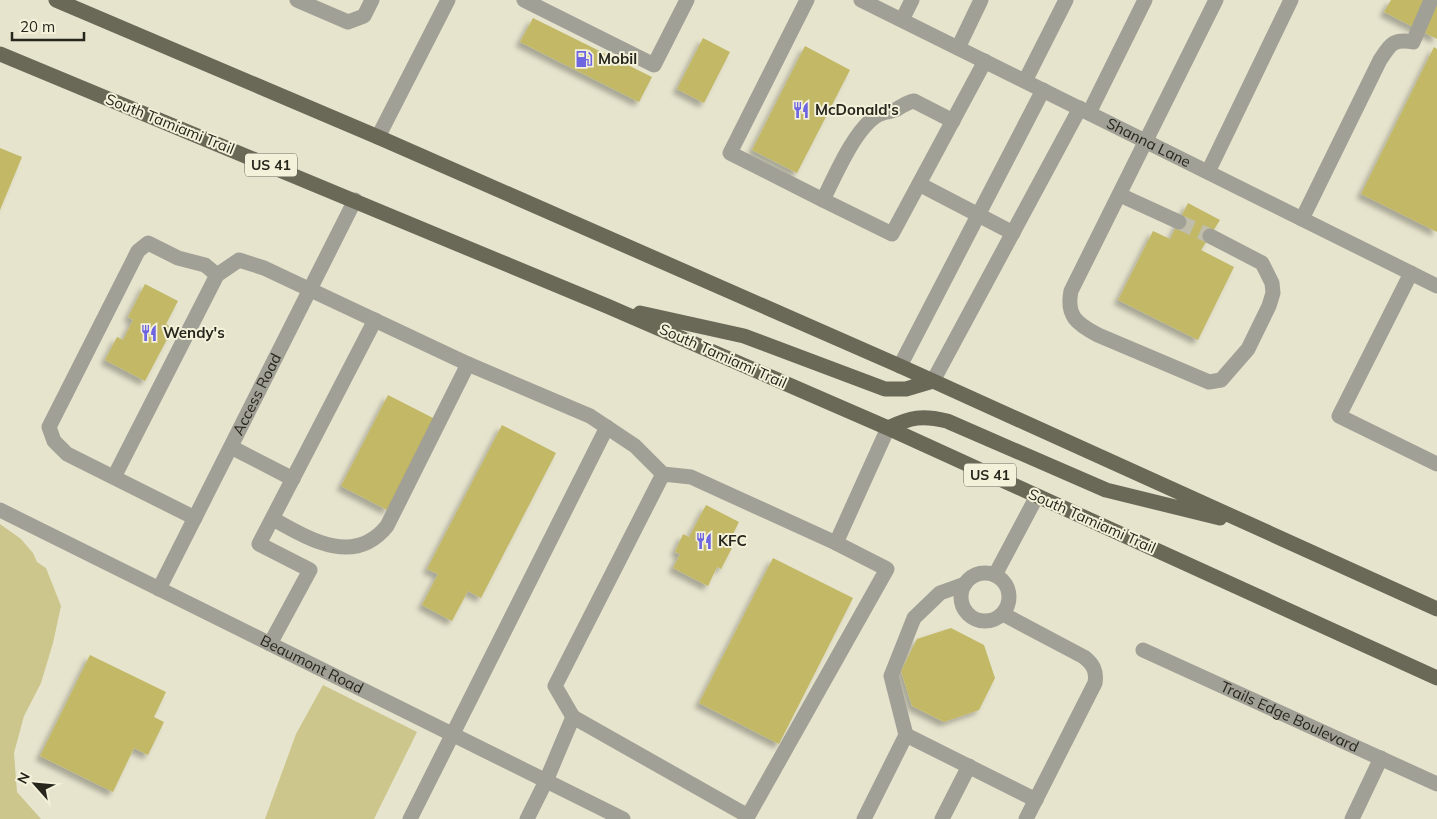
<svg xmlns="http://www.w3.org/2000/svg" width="1437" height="819" font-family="Mulish,sans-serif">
	<defs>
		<filter id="shadow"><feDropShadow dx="-4.5" dy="4.5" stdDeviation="2.5" flood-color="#0004"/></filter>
	</defs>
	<rect width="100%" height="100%" fill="#e6e4cd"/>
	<path fill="#ccc68d" d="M 0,524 L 21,539 L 33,553 L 37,562 L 46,568 L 61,606 L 53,643 L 41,683 L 24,716 L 14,753 L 17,792 L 41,819 L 0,819 Z
		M 323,685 L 417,732 L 374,819 L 265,819 L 296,734 Z"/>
	<path fill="#c2b866" filter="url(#shadow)" d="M 1391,0 L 1437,0 L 1437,39 L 1384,12 Z
		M 533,18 L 652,77 L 639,102 L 520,42 Z
		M 703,38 L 730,52 L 704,103 L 677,89 Z
		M 805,46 L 850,70 L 797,173 L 752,150 Z
		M 1434,47 L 1437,49 L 1437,232 L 1361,194 Z
		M 0,148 L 22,157 L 0,210 Z
		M 1188,203 L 1220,220 L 1201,250 L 1234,267 L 1198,340 L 1118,300 L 1153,231 L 1170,239 Z
		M 145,284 L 178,301 L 166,324 L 173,328 L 145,381 L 105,360 L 117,337 L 123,340 L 133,320 L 128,317 Z
		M 388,395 L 435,419 L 387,510 L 341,486 Z
		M 502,425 L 556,453 L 481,598 L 468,591 L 452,621 L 422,605 L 438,574 L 427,569 Z
		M 706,505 L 739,522 L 727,546 L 732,548 L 721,569 L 717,567 L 708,586 L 673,568 L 680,554 L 675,552 L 683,534 L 689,537 Z
		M 773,558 L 853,598 L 779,744 L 699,703 Z
		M 951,628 L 984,645 L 995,678 L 979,710 L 944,722 L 912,706 L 901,671 L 917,639 Z
		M 90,655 L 166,692 L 154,717 L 164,722 L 148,755 L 134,748 L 113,792 L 40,756 Z"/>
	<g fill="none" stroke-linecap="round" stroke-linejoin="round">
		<path stroke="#c0beaa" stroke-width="15" stroke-dasharray="15 8" stroke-linecap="butt" d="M 1179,222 L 1210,236"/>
		<g stroke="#a1a096" stroke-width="15">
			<path d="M 297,0 L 348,22 L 364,16 L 372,0"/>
			<path d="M 524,0 L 654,65 L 687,0"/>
			<path d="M 807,0 L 730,153 L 823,200 C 835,176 855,128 878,115 C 883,112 891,112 897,109 C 903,106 907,102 914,101 L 953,121"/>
			<path id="s1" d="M 861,0 L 1437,286"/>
			<path d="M 902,20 L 912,0"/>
			<path d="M 958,48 L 981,0"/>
			<path d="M 1025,81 L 1066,0"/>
			<path d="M 1089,113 L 1145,0"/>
			<path d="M 378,137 L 448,0"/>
			<path d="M 1208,172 L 1291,0"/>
			<path d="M 919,184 L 1013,233"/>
			<path d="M 1120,195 L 1179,222"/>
			<path d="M 823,200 L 892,234 L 985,61"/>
			<path d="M 1302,219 L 1380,60 C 1390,45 1393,38 1413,42 L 1431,0"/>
			<path d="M 1210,236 L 1262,263 L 1272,283 L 1273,293 L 1269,306 L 1248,349 L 1221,380 L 1209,382 L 1098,335 C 1077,324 1066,316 1071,291 L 1216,0"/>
			<path d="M 1411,273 L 1339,416 L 1437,464"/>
			<path d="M 900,366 L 1043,90"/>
			<path d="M 933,381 L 1080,108"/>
			<path d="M 231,447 L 293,479"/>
			<path d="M 114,477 L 217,275 L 239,260 L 264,268 L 468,364 L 590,416 L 635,446 L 663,474"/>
			<path id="s2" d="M 0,510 L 623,819"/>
			<path d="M 195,518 L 67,454 L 54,441 L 49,427 L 138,251 L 148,243 L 178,258 L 205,265 L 217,275"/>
			<path d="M 273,519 C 309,539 354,567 387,526 L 468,364"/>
			<circle cx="985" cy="597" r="24"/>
			<path d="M 995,575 L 1037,496"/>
			<path id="s3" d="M 159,589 L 355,200"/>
			<path d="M 1003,614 L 1084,657 C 1093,664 1097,671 1095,683 L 1026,819"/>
			<path d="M 270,644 L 310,570 L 259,544 L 375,320"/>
			<path id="s4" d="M 1143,650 L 1437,784"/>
			<path d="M 573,717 L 748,816 L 887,569 L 836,543"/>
			<path d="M 906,735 L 1036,800"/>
			<path d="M 410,819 L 607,427"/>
			<path d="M 527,819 L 546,781 L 573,717 L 555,686 L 663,474 L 691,477 L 836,543 L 888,428"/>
			<path d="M 864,819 L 906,735 L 891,676 L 914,618 L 940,593 L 965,584"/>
			<path d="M 942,819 L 969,766"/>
			<path d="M 1352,819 L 1381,758"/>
		</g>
		<path stroke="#6a6857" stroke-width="15" d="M 56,0 L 378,137 L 900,366 L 1437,609
			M 0,54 L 607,306 L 888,428 L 1437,678
			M 640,313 L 744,336 L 885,389 L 906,389 L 933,381
			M 888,428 C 911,417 922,415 947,421 L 1106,490 L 1220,518"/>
	</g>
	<defs>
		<g id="fuel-bare" transform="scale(1.35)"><path d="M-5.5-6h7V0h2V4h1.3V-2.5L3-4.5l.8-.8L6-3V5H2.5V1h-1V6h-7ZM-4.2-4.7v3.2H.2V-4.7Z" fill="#6e66e0" stroke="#f4f1da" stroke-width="2.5" paint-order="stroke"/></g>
		<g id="restaurant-bare" transform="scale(1.35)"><path d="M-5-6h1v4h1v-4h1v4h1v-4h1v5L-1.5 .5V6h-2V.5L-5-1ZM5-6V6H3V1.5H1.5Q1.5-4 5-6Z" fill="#6e66e0" stroke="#f4f1da" stroke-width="2.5" paint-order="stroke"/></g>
	</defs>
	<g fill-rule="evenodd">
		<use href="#fuel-bare" x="584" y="59"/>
		<use href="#restaurant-bare" x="801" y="110"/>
		<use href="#restaurant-bare" x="149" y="333"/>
		<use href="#restaurant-bare" x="704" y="541"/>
	</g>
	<g text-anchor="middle" stroke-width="4" stroke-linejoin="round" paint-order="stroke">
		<g fill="#f4f1da" stroke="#646356" stroke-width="1">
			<rect x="245" y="153.5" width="52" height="23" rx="4"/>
			<rect x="964" y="463.5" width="52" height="23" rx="4"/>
		</g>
		<g font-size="14" font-weight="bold" fill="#27261d">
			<text x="271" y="170">US 41</text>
			<text x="990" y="480">US 41</text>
		</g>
		<g font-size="15" font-weight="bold" fill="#27261d" stroke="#f4f1da" text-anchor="start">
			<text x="598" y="64">Mobil</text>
			<text x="815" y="115">McDonald's</text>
			<text x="163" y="338">Wendy's</text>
			<text x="718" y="546">KFC</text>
		</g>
		<g font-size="15" fill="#27261d" stroke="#f4f1da">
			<text transform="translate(170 124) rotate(22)" y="5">South Tamiami Trail</text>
			<text dy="5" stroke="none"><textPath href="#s1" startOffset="321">Shanna Lane</textPath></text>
			<text transform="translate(723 356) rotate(24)" y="5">South Tamiami Trail</text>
			<text dy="5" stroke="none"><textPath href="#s3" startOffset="218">Access Road</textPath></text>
			<text transform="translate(1092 521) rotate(24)" y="5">South Tamiami Trail</text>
			<text dy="5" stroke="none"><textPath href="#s2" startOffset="348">Beaumont Road</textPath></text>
			<text dy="5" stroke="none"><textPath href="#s4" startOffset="161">Trails Edge Boulevard</textPath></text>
		</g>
	</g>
	<g transform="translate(35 784) rotate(297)" stroke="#f4f1da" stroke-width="4" paint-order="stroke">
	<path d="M0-4L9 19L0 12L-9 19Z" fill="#27261d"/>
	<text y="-8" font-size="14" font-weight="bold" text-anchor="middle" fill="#27261d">N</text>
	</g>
	<path d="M12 32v8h72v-8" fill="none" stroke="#27261d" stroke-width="2.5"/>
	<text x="20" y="32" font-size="15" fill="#27261d" stroke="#f4f1da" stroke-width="4" paint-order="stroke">20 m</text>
</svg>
